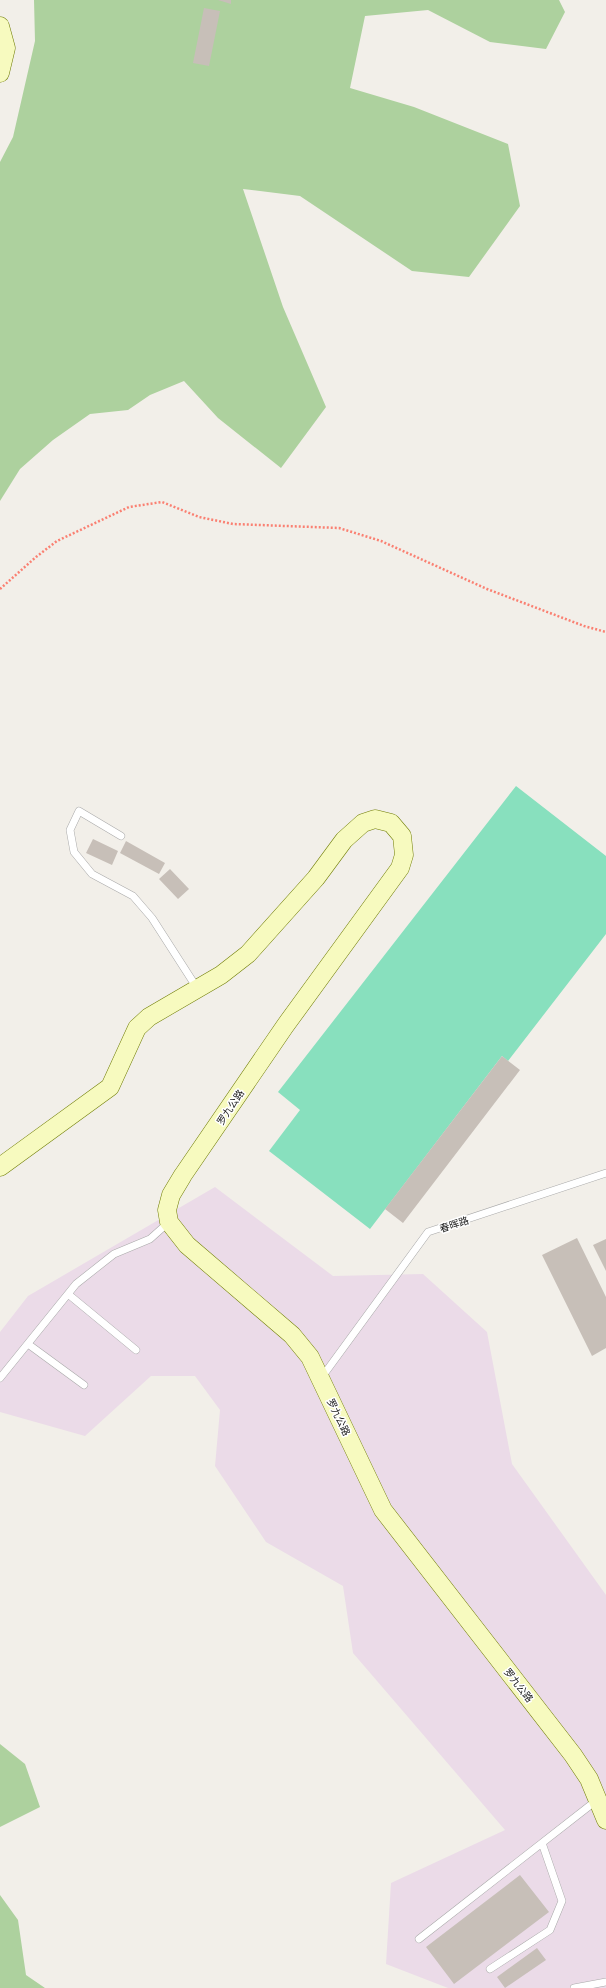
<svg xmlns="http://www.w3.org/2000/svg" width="606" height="1988" font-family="'Open Sans','Noto Sans SC',sans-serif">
	<rect width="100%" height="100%" fill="#f2efe9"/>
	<path fill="#ebdbe8" d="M 215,1187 L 333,1276 L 423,1274 L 487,1332 L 512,1464 L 606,1595 L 606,1988 L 448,1988 L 386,1964 L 391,1883 L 505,1830 L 353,1653 L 343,1586 L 266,1542 L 215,1466 L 220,1410 L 195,1376 L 151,1376 L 85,1436 L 0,1412 L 0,1332 L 28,1296 Z"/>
	<path fill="#add19e" d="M 34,0 L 559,0 L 565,12 L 546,49 L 490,42 L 428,10 L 365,16 L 350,88 L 414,107 L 508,144 L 520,206 L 469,277 L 412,271 L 300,196 L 243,189 L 283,307 L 326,407 L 281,468 L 218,418 L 184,381 L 150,395 L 128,410 L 90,414 L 53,440 L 20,469 L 0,501 L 0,162 L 13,137 L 35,41 Z
		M 0,1744 L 25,1764 L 40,1807 L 0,1827 Z
		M 0,1895 L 18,1920 L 26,1975 L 45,1988 L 0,1988 Z"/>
	<path fill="#88e0be" d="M 516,786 L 606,856 L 606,934 L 508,1061 L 502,1056 L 370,1229 L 269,1151 L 300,1110 L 278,1092 Z"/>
	<path fill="#c7bfb8" d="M 218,0 L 231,0 L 231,4 Z
		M 204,8 L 220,11 L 209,66 L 193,63 Z
		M 93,839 L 118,851 L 112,865 L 86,853 Z
		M 126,841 L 165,863 L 159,874 L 120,853 Z
		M 170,869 L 189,889 L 178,899 L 159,879 Z
		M 502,1056 L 520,1070 L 403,1223 L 385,1209 Z
		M 577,1238 L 606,1297 L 606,1348 L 592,1356 L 542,1255 Z
		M 606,1239 L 606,1271 L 593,1245 Z
		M 520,1875 L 549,1912 L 454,1984 L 426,1947 Z
		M 537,1948 L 546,1960 L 505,1988 L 497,1977 Z"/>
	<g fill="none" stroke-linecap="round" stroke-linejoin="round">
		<g stroke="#a9a9a9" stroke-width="8">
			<path id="lane" d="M 121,836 L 79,811 L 70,830 L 74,852 L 92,874 L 133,896 L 152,918 L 197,988
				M 68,1294 L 136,1350
				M 28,1344 L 84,1385
				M 322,1377 L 428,1232 L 606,1173
				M 0,1378 L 76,1284 L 114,1254 L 150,1239 L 169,1222
				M 419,1939 L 597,1800
				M 490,1969 L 550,1930 L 562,1901 L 542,1843
				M 574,1988 L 606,1982"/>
		</g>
		<g stroke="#707d05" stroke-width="19">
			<path id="secondary" d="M 0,26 L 6,48 L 0,73
				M 0,1167 L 110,1087 L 137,1028 L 149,1017 L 221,975 L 248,954 L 316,878 L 344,840 L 363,823 L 375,819 L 391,823 L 402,836 L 404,855 L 400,868 L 285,1026 L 183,1175 L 171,1195 L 167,1210 L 169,1222 L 187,1245 L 292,1335 L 310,1357 L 383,1510 L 573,1755 L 589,1779 L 606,1820"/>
		</g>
		<path stroke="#fa8072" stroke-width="2.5" stroke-dasharray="2 2" stroke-linecap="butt" d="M 0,589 L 36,557 L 57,541 L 129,507 L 162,502 L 199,517 L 233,524 L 339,528 L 381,541 L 487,589 L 584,626 L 606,632"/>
		<use href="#lane" stroke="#fff" stroke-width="7"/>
		<use href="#secondary" stroke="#f7fabf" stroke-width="18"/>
	</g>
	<g text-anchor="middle" stroke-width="3" stroke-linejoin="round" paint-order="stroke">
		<g font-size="10" fill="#222" stroke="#fff">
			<text transform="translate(230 1107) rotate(-56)" y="4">罗九公路</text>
			<text transform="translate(454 1224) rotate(-18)" y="4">春晖路</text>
			<text transform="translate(339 1417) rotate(64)" y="4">罗九公路</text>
			<text transform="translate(519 1685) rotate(52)" y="4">罗九公路</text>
		</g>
	</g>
</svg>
